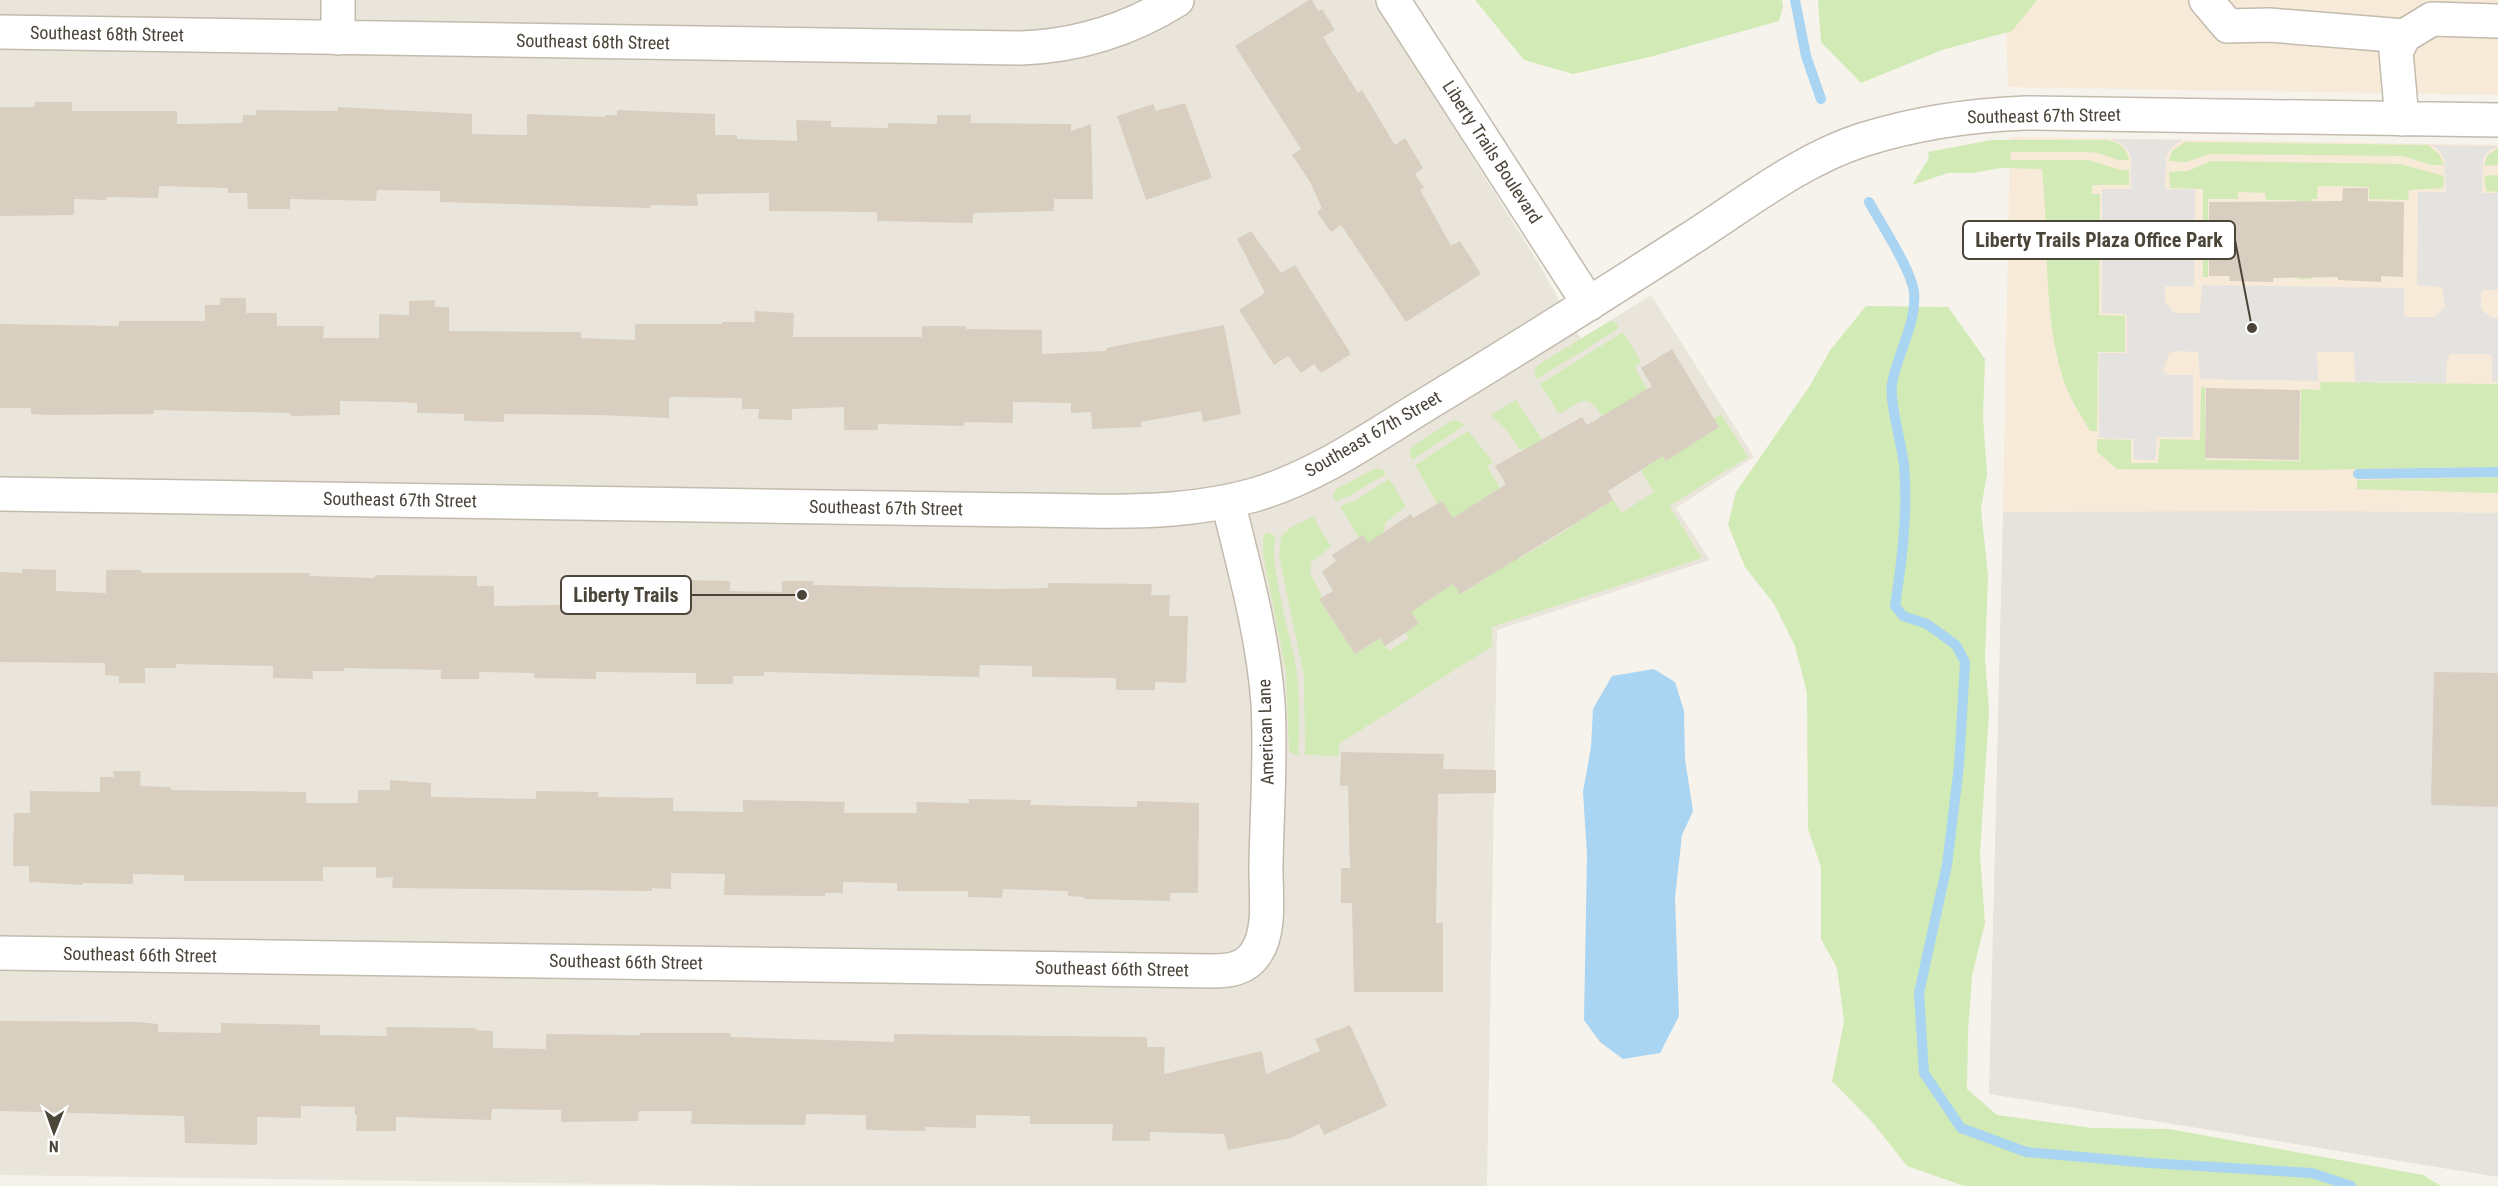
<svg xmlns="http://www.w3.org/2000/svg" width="2498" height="1186" font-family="'Roboto Condensed',sans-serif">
	<rect width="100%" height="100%" fill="#f6f3ec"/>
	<path fill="#eae5da" d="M 0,0 L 1374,0 L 1539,264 L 1581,339 L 1651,295 L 1754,457 L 1676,508 L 1710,560 L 1497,630 L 1487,1186 L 756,1186 L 0,1175 Z"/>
	<path fill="#f7ead8" d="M 2005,0 L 2498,0 L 2498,95 L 2008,87 Z
		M 2010,137 L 2498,145 L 2498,513 L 2003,512 Z"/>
	<path fill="#e6e2dd" d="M 2321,511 L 2498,513 L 2498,1177 L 1989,1094 L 2003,512 Z"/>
	<path fill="#d2eab5" d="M 1475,0 L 1782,0 L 1783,7 L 1779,21 L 1650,57 L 1573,74 L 1524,60 Z
		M 1818,0 L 2037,0 L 2012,31 L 1942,50 L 1861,83 L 1821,42 Z
		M 1991,140 L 2107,140 C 2119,142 2127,148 2129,160 L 2118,160 L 2098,153 L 2087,152 L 2010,152 L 2011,160 L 2089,160 L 2121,170 L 2129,170 L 2129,185 L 2092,185 L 2092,194 L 2100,194 L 2099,315 L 2125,316 L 2125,352 L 2098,352 L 2097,431 L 2090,431 C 2082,417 2072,402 2066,387 C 2041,317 2050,241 2042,169 L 2001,168 L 1973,173 L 1948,173 L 1912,185 L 1929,158 L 1928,152 Z
		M 2185,142 L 2428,145 L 2439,154 L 2444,165 L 2431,165 L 2403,156 L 2210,154 L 2186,162 L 2169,161 L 2172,151 Z
		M 2498,148 L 2498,165 L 2484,166 L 2487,156 Z
		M 2211,161 L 2400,164 L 2444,176 L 2443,188 L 2409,190 L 2408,200 L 2369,199 L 2369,187 L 2318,186 L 2317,199 L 2312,199 L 2312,279 L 2298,279 L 2297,200 L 2266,200 L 2265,193 L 2238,192 L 2238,199 L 2208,199 L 2208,277 L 2203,277 L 2203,189 L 2170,188 L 2169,172 L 2188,171 Z
		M 2498,175 L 2498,192 L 2486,191 L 2484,176 Z
		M 1866,306 L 1948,307 L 1985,359 L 1983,417 L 1987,474 L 1981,509 L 1988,575 L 1985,658 L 1989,711 L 1980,854 L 1985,923 L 1972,976 L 1968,1032 L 1967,1089 L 1997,1115 L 2092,1128 L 2169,1129 L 2423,1175 L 2441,1186 L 1964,1186 L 1907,1166 L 1873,1123 L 1832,1081 L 1844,1022 L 1837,968 L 1821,939 L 1821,867 L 1808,829 L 1807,693 L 1795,646 L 1774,604 L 1745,567 L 1728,525 L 1736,492 L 1809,387 L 1831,349 Z
		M 1610,321 L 1617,323 L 1618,329 L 1537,379 L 1534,372 L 1538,365 Z
		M 1623,332 L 1641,362 L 1636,365 L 1636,370 L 1647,389 L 1629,400 L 1666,460 L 1719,427 L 1714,419 L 1721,414 L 1748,457 L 1669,506 L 1702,558 L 1492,627 L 1492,646 L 1339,744 L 1339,756 L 1305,755 L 1304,676 L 1279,556 L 1281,536 L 1293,526 L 1313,517 L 1331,547 L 1311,562 L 1310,573 L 1322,597 L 1319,599 L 1355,654 L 1380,638 L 1389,651 L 1409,638 L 1405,633 L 1419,624 L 1363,536 L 1359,538 L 1340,506 L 1358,499 L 1389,479 L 1406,506 L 1385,523 L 1384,534 L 1453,584 L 1461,594 L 1482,581 L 1415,465 L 1468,431 L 1493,462 L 1487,466 L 1500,488 L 1482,500 L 1519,559 L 1573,526 L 1525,448 L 1520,450 L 1506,429 L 1491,415 L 1516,400 L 1543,441 L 1595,512 L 1613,500 L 1622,513 L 1654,492 L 1610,418 L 1605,421 C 1588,393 1585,398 1559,414 L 1540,384 Z
		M 2321,382 L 2498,384 L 2498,467 L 2308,470 L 2117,469 L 2097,452 L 2097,439 L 2131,440 L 2131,463 L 2158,463 L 2160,439 L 2200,440 L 2201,387 L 2205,387 L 2205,460 L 2300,461 L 2301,389 L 2320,390 Z
		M 1453,420 L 1461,422 L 1464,426 L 1412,460 L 1409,452 L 1413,446 Z
		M 1376,468 L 1383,470 L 1386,474 L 1349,496 L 1336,501 L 1333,497 L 1335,490 Z
		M 2498,477 L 2498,493 L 2357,489 L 2357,480 Z
		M 1266,532 L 1276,536 C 1267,561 1291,637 1296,667 C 1300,696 1300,726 1298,755 L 1289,752 L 1286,672 L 1263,554 L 1263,539 Z"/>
	<path fill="#e5e3e0" d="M 2112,139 L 2182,140 L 2172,147 L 2166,157 L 2165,189 L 2195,190 L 2194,286 L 2165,286 L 2165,302 L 2173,312 L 2177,313 L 2200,313 L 2202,285 L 2404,288 L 2404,317 L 2435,317 L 2445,306 L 2442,287 L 2417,285 L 2418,192 L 2446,192 L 2444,158 L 2438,149 L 2430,145 L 2498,146 L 2490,150 L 2483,158 L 2482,193 L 2498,193 L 2498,290 L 2484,290 L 2481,293 L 2481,308 L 2484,312 L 2491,317 L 2498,318 L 2498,382 L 2492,382 L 2492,357 L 2490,354 L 2450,354 L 2447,360 L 2446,383 L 2355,382 L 2354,352 L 2317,352 L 2318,381 L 2200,379 L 2198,352 L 2177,351 L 2169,353 L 2163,371 L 2168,375 L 2193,375 L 2193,437 L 2157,437 L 2155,460 L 2134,459 L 2134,439 L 2099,438 L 2099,353 L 2127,353 L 2127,314 L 2102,313 L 2102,189 L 2131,189 L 2131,157 L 2128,150 L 2121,143 Z"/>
	<path fill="#a9d4f2" d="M 1654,669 L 1675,682 L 1684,711 L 1685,759 L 1693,811 L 1682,835 L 1675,897 L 1679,1016 L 1660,1053 L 1623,1059 L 1600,1042 L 1584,1020 L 1587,855 L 1583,792 L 1591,747 L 1593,709 L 1612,676 Z"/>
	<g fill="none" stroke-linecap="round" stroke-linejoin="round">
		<path stroke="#a9d4f2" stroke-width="10" d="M 1795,0 L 1806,56 L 1821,99
			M 1869,202 C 1881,224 1911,269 1914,292 C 1917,324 1897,353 1892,384 C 1889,401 1902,446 1904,465 C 1908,513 1902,560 1895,606 L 1903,616 L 1927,624 L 1956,645 L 1965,662 L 1959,766 L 1947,865 L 1919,993 L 1924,1073 L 1961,1128 L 2026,1152 L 2150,1163 L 2312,1173 L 2351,1186
			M 2358,474 L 2498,472"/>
	</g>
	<path fill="#d8cfc1" d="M 1309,0 L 1312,0 L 1318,11 L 1322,9 L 1335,30 L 1323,37 L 1358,93 L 1362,90 L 1395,145 L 1405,138 L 1423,168 L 1415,174 L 1424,188 L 1420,190 L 1451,246 L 1460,241 L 1481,274 L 1406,322 L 1341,225 L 1331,232 L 1317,212 L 1322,208 L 1310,182 L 1292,155 L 1301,149 L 1235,46 Z
		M 35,102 L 72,102 L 72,111 L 177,111 L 177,124 L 243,123 L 243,115 L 256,115 L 256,110 L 337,111 L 338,107 L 472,114 L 472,134 L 527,135 L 527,114 L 605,117 L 605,115 L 617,115 L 617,110 L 715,114 L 715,135 L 737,135 L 737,139 L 797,141 L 796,120 L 831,121 L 831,127 L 888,128 L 888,123 L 937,124 L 937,115 L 971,115 L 971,123 L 1071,124 L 1071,131 L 1091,124 L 1093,199 L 1054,199 L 1054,211 L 973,213 L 973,223 L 877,221 L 877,212 L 769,211 L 769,193 L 697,194 L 698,206 L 650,205 L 650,208 L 440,202 L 440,191 L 377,190 L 376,201 L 290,199 L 290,209 L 248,209 L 247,193 L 228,193 L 228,188 L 159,186 L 158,198 L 106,197 L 106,200 L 74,199 L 74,215 L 0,216 L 0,107 L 35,107 Z
		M 1185,103 L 1212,178 L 1146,200 L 1117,116 L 1153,104 L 1156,111 Z
		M 2343,188 L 2368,188 L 2368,201 L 2404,202 L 2403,277 L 2381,276 L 2381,282 L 2338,280 L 2338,277 L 2273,278 L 2273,282 L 2229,281 L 2230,276 L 2209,276 L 2209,202 L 2342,201 Z
		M 1251,231 L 1281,273 L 1295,265 L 1351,354 L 1321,373 L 1314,364 L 1301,373 L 1288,356 L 1274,365 L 1239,310 L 1265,293 L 1237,239 Z
		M 220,298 L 246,298 L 246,313 L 277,313 L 277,326 L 324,326 L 323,338 L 379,338 L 379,314 L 409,315 L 409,301 L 435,300 L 435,307 L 449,307 L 449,331 L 581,332 L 581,338 L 635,340 L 635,324 L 722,324 L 722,322 L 755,322 L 754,311 L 794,313 L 793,337 L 922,337 L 922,326 L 966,326 L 966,329 L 1042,330 L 1042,354 L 1106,351 L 1106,348 L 1224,325 L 1241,414 L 1203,422 L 1201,411 L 1141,422 L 1141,427 L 1092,429 L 1091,412 L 1071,413 L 1071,403 L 1013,402 L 1013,423 L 964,422 L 964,426 L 878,424 L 878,430 L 844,430 L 844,407 L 792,409 L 792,420 L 758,419 L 759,409 L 742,409 L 742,398 L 669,397 L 669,418 L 598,415 L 504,414 L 504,422 L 464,421 L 464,414 L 417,413 L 417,403 L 396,402 L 340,401 L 340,415 L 290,416 L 290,413 L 154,410 L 154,414 L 47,415 L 31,414 L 31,408 L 0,408 L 0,324 L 119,326 L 119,321 L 205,321 L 205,305 L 220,305 Z
		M 1672,349 L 1719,427 L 1666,461 L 1663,456 L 1608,491 L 1613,500 L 1460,594 L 1453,584 L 1411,612 L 1419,624 L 1385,646 L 1380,638 L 1355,654 L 1319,599 L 1333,591 L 1322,572 L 1336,561 L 1332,555 L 1363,535 L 1368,543 L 1411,514 L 1413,518 L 1442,501 L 1453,518 L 1506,484 L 1495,466 L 1582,417 L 1587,425 L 1652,386 L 1641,368 Z
		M 2206,388 L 2300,390 L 2299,460 L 2205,458 Z
		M 22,569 L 56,570 L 56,591 L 106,593 L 106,570 L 141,570 L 141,573 L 310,573 L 310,576 L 375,578 L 375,575 L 477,576 L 477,586 L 494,586 L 494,606 L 562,605 L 561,585 L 642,585 L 642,579 L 730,581 L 730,591 L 782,592 L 782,581 L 813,581 L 813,585 L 997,589 L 1048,588 L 1048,583 L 1152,584 L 1151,595 L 1170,595 L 1169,616 L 1188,616 L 1186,683 L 1155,682 L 1155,690 L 1116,690 L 1116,678 L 1032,677 L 1032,666 L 980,665 L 979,677 L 764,672 L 764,676 L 733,676 L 733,684 L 696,684 L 696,673 L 596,672 L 596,679 L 534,678 L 534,673 L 479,672 L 479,679 L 441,679 L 441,670 L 344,668 L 344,671 L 313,671 L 313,679 L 273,678 L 273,666 L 176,664 L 176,668 L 145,668 L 145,683 L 119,683 L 119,676 L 105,675 L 105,663 L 0,662 L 0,572 L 22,573 Z
		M 2434,672 L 2498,673 L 2498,807 L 2431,805 Z
		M 1341,752 L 1444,754 L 1443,769 L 1496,770 L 1496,793 L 1438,794 L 1436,923 L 1443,923 L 1443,992 L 1354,992 L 1352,903 L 1341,903 L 1341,868 L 1350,868 L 1348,786 L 1340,786 Z
		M 113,771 L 141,771 L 140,786 L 171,787 L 171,790 L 306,792 L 306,803 L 358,803 L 358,790 L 390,790 L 390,780 L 431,783 L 431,797 L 536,799 L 536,791 L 598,792 L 598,797 L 673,798 L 673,811 L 743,812 L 743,800 L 845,802 L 844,813 L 917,813 L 916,802 L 969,803 L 969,799 L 1031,800 L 1030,805 L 1137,807 L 1137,801 L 1199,803 L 1198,893 L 1170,893 L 1170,901 L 1085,899 L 1084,897 L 1068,896 L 1068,891 L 1003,889 L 1002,898 L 968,897 L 968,891 L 897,891 L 897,883 L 843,882 L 843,893 L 825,893 L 825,896 L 724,895 L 725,874 L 671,873 L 671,889 L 652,888 L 652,891 L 392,888 L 393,877 L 376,878 L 376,867 L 323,867 L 323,881 L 184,881 L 184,875 L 133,874 L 133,884 L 83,883 L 83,885 L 29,882 L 29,866 L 13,866 L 14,813 L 30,813 L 30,791 L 100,792 L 100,777 L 114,777 Z
		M 0,1021 L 138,1022 L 158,1024 L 158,1032 L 221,1033 L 221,1023 L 320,1025 L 320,1035 L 387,1036 L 386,1027 L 476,1028 L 476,1030 L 493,1031 L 493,1048 L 546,1049 L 546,1034 L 640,1035 L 640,1033 L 731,1033 L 731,1037 L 894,1042 L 894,1034 L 1147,1037 L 1147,1047 L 1165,1047 L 1164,1074 L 1262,1051 L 1266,1074 L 1320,1051 L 1315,1039 L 1350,1025 L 1387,1106 L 1324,1135 L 1319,1124 L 1291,1138 L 1228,1150 L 1224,1134 L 1150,1132 L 1150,1141 L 1112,1141 L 1113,1124 L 1030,1124 L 1030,1116 L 976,1115 L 976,1128 L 925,1127 L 925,1131 L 866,1130 L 866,1115 L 806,1114 L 805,1125 L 691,1124 L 692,1111 L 639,1111 L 638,1121 L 561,1122 L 561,1110 L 492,1109 L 491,1120 L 396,1117 L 396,1131 L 356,1131 L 357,1115 L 355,1115 L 355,1107 L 301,1106 L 301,1118 L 257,1117 L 257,1145 L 185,1143 L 184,1116 L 0,1111 Z"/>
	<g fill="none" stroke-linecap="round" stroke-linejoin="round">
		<g stroke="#c2bbae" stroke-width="36">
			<path id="minor" d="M 1393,0 L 1589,304
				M 2206,0 L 2228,26 L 2269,25 L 2404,36
				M 0,32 L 1021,48 C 1078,46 1129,30 1177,0
				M 338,38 L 338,0
				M 2402,119 L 2396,52 L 2404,36 L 2432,19 L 2498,21
				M 0,494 L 1089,511 C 1145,512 1200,510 1254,495 C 1316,477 1371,438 1425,405 C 1514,351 1603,295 1690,239 C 1745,204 1800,160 1862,140 C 1916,123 1970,115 2026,113 L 2498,120
				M 0,953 L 1212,971 C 1229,971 1246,969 1256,953 C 1272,930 1265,890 1266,863 C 1267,810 1271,756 1268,703 C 1263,635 1244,567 1228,502"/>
		</g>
		<use href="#minor" stroke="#fff" stroke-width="33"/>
	</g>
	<g text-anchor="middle" stroke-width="4.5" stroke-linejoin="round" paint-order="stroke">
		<g font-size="18" fill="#4b4439" stroke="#fff">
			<text transform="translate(107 34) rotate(1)" y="6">Southeast 68th Street</text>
			<text transform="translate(593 42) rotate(1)" y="6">Southeast 68th Street</text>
			<text transform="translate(2044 116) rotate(-1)" y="6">Southeast 67th Street</text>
			<text transform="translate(1492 152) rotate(57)" y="6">Liberty Trails Boulevard</text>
			<text transform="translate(1373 434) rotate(-30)" y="6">Southeast 67th Street</text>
			<text transform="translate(400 500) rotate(1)" y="6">Southeast 67th Street</text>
			<text transform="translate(886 508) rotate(1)" y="6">Southeast 67th Street</text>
			<text transform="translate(1266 732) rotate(-92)" y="6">American Lane</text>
			<text transform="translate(140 955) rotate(1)" y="6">Southeast 66th Street</text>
			<text transform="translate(626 962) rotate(1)" y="6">Southeast 66th Street</text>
			<text transform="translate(1112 969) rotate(1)" y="6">Southeast 66th Street</text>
		</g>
	</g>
	<path fill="none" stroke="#4b4439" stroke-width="2" d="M2252 328L2235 240M802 595L691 595"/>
	<g fill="#4b4439" stroke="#fff" stroke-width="2">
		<circle cx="2252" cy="328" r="6"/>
		<circle cx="802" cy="595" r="6"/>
	</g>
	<g fill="#fff" stroke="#4b4439" stroke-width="2">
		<rect x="1963" y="221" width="272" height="38" rx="6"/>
		<rect x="561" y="576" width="130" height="38" rx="6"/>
	</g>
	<g font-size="20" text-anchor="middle" font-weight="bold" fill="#4b4439">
		<text x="2099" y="247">Liberty Trails Plaza Office Park</text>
		<text x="626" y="602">Liberty Trails</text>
	</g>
	<g transform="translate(54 1132) rotate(181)" stroke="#ffffff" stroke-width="4.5" paint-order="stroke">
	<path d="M0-4.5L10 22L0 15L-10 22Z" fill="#4b4439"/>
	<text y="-9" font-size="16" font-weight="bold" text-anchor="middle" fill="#4b4439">N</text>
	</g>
</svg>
